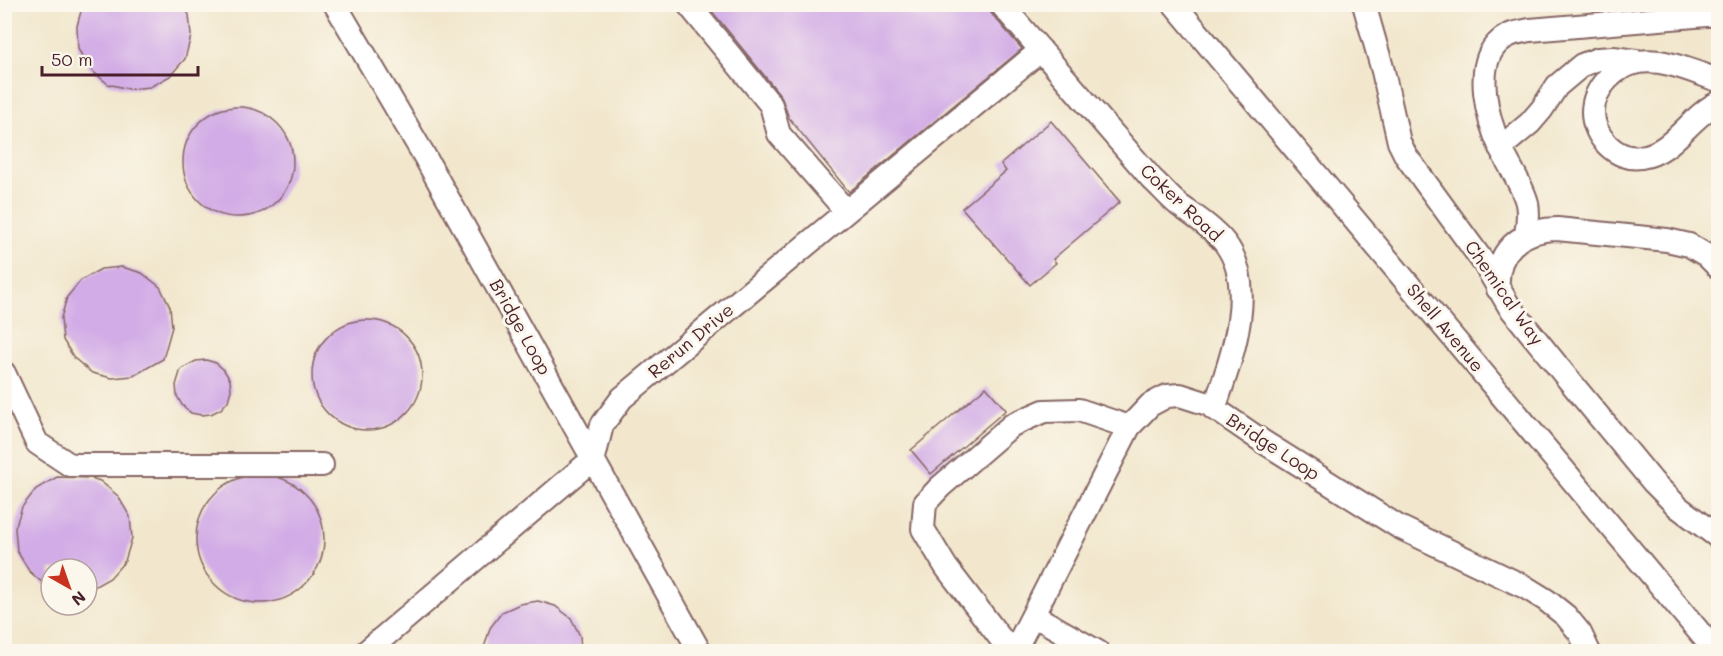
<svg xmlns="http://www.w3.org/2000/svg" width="1723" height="656" font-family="Mali,sans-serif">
	<rect width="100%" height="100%" fill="#fbf7ec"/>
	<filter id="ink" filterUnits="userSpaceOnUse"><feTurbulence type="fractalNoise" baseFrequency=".0167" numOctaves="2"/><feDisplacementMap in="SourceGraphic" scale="12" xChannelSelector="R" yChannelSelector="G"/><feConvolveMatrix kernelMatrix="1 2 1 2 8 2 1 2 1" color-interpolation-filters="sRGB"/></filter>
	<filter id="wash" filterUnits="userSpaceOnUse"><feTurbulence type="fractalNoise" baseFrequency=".008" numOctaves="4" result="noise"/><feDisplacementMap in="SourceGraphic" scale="24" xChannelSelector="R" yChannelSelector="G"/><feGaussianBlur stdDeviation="1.35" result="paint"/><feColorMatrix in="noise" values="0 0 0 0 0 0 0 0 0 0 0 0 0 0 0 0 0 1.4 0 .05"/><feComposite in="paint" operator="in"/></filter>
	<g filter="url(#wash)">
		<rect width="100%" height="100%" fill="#f2e7cd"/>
		<g id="blocks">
			<path fill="#d2ace6" d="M 83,4 L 183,4 L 189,15 L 191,36 L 185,59 L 170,76 L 150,87 L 129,89 L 108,84 L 90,69 L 78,49 L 77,26 Z
				M 706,4 L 988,4 L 991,13 L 1022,49 L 849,192 L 789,118 L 781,96 Z
				M183 162a55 55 0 1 1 110 0a55 55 0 1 1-110 0Z
				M 1051,121 L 1120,202 L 1053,259 L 1056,263 L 1030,285 L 962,208 L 1006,171 L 1001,164 Z
				M 122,267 L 142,273 L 160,287 L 170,307 L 172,327 L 163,359 L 133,376 L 112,378 L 92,373 L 74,358 L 63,340 L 61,318 L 67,297 L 81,280 L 101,269 Z
				M312 375a55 55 0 1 1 110 0a55 55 0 1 1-110 0Z
				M 206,360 L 216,363 L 224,370 L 230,380 L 231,390 L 228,401 L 221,409 L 211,414 L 201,415 L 191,413 L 182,405 L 177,396 L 176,385 L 181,369 L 196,361 Z
				M 986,387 L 1006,410 L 931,474 L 911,450 Z
				M196 539a64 64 0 1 1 128 0a64 64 0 1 1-128 0Z
				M 57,477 L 91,478 L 100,481 L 118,496 L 130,517 L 132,538 L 125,561 L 110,578 L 87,591 L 87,569 L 51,569 L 51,590 L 29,571 L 17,551 L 15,528 L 22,507 L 36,489 Z
				M 538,601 L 555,606 L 571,618 L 580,636 L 581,651 L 483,651 L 490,628 L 502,612 L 520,604 Z"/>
		</g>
	</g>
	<g filter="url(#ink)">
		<use href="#blocks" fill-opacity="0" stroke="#856564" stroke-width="1.5"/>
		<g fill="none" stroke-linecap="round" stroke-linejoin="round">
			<g stroke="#856564" stroke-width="26">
				<path id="minor" d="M 335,4 L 425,157 L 700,652
					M 688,4 L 771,105 L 779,134 L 846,211
					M 1001,4 L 1152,179 C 1161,187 1169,197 1179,205 C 1194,216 1213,228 1225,243 C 1259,288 1230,362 1214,409
					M 1174,4 L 1716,652
					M 1364,4 L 1383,71 L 1399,142 L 1406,156 L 1484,263 L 1509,306 L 1568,379 L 1653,482 L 1678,507 L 1718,537
					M 1718,80 C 1693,72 1665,58 1639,62 C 1615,65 1593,89 1593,112 C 1593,136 1616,161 1641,157 C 1673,153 1690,116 1718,103
					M 1500,148 L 1530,123 L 1542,109 L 1557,86 L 1582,65 L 1598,59 L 1613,58 L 1636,61
					M 1526,234 C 1528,223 1529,214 1527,203 C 1522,184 1509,166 1501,149 C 1488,121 1472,64 1500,41 C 1509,33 1520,32 1530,30 L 1718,14
					M 1498,289 C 1495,251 1520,230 1557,229 L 1667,240 L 1689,245 L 1706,255 L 1718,267
					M 4,373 L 37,443 L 70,465 L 322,465
					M 1033,615 L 1098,652
					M 366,652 L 594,458 L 602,425 L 622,398 L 1041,50
					M 1011,652 L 946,567 L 923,529 L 925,503 L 940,487 L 1012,425 L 1044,411 L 1079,410 L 1129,427
					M 1014,652 L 1129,427 L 1150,405 L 1167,396 L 1180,395 L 1208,404 L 1262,441 L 1399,527 L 1525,587 L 1546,600 L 1566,616 L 1580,633 L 1589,652"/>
			</g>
			<use href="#minor" stroke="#fff" stroke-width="22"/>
		</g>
	</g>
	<g text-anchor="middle" stroke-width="6" stroke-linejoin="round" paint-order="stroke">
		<g font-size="18" fill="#4a1f2b" stroke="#fbf7ec">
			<text transform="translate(1181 203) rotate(43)" y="6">Coker Road</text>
			<text transform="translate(1504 293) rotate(55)" y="6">Chemical Way</text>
			<text transform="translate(520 327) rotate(61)" y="6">Bridge Loop</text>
			<text transform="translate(1445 328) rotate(50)" y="6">Shell Avenue</text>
			<text transform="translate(691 341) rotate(-40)" y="6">Rerun Drive</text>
			<text transform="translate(1273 447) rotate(33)" y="6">Bridge Loop</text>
		</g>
	</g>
	<rect width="1723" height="656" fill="none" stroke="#fbf7ec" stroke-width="24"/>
	<g transform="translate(69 587) rotate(140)"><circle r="28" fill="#fbf7ec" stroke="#b4a19f" stroke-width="1.5"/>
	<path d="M0-4.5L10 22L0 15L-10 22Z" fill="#c8321e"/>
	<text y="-9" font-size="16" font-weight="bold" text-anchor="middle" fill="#4a1f2b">N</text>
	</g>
	<path d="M42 66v9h156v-9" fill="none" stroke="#4a1f2b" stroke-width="3"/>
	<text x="51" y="66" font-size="18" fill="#4a1f2b" stroke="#fbf7ec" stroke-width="4.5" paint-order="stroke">50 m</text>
</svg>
